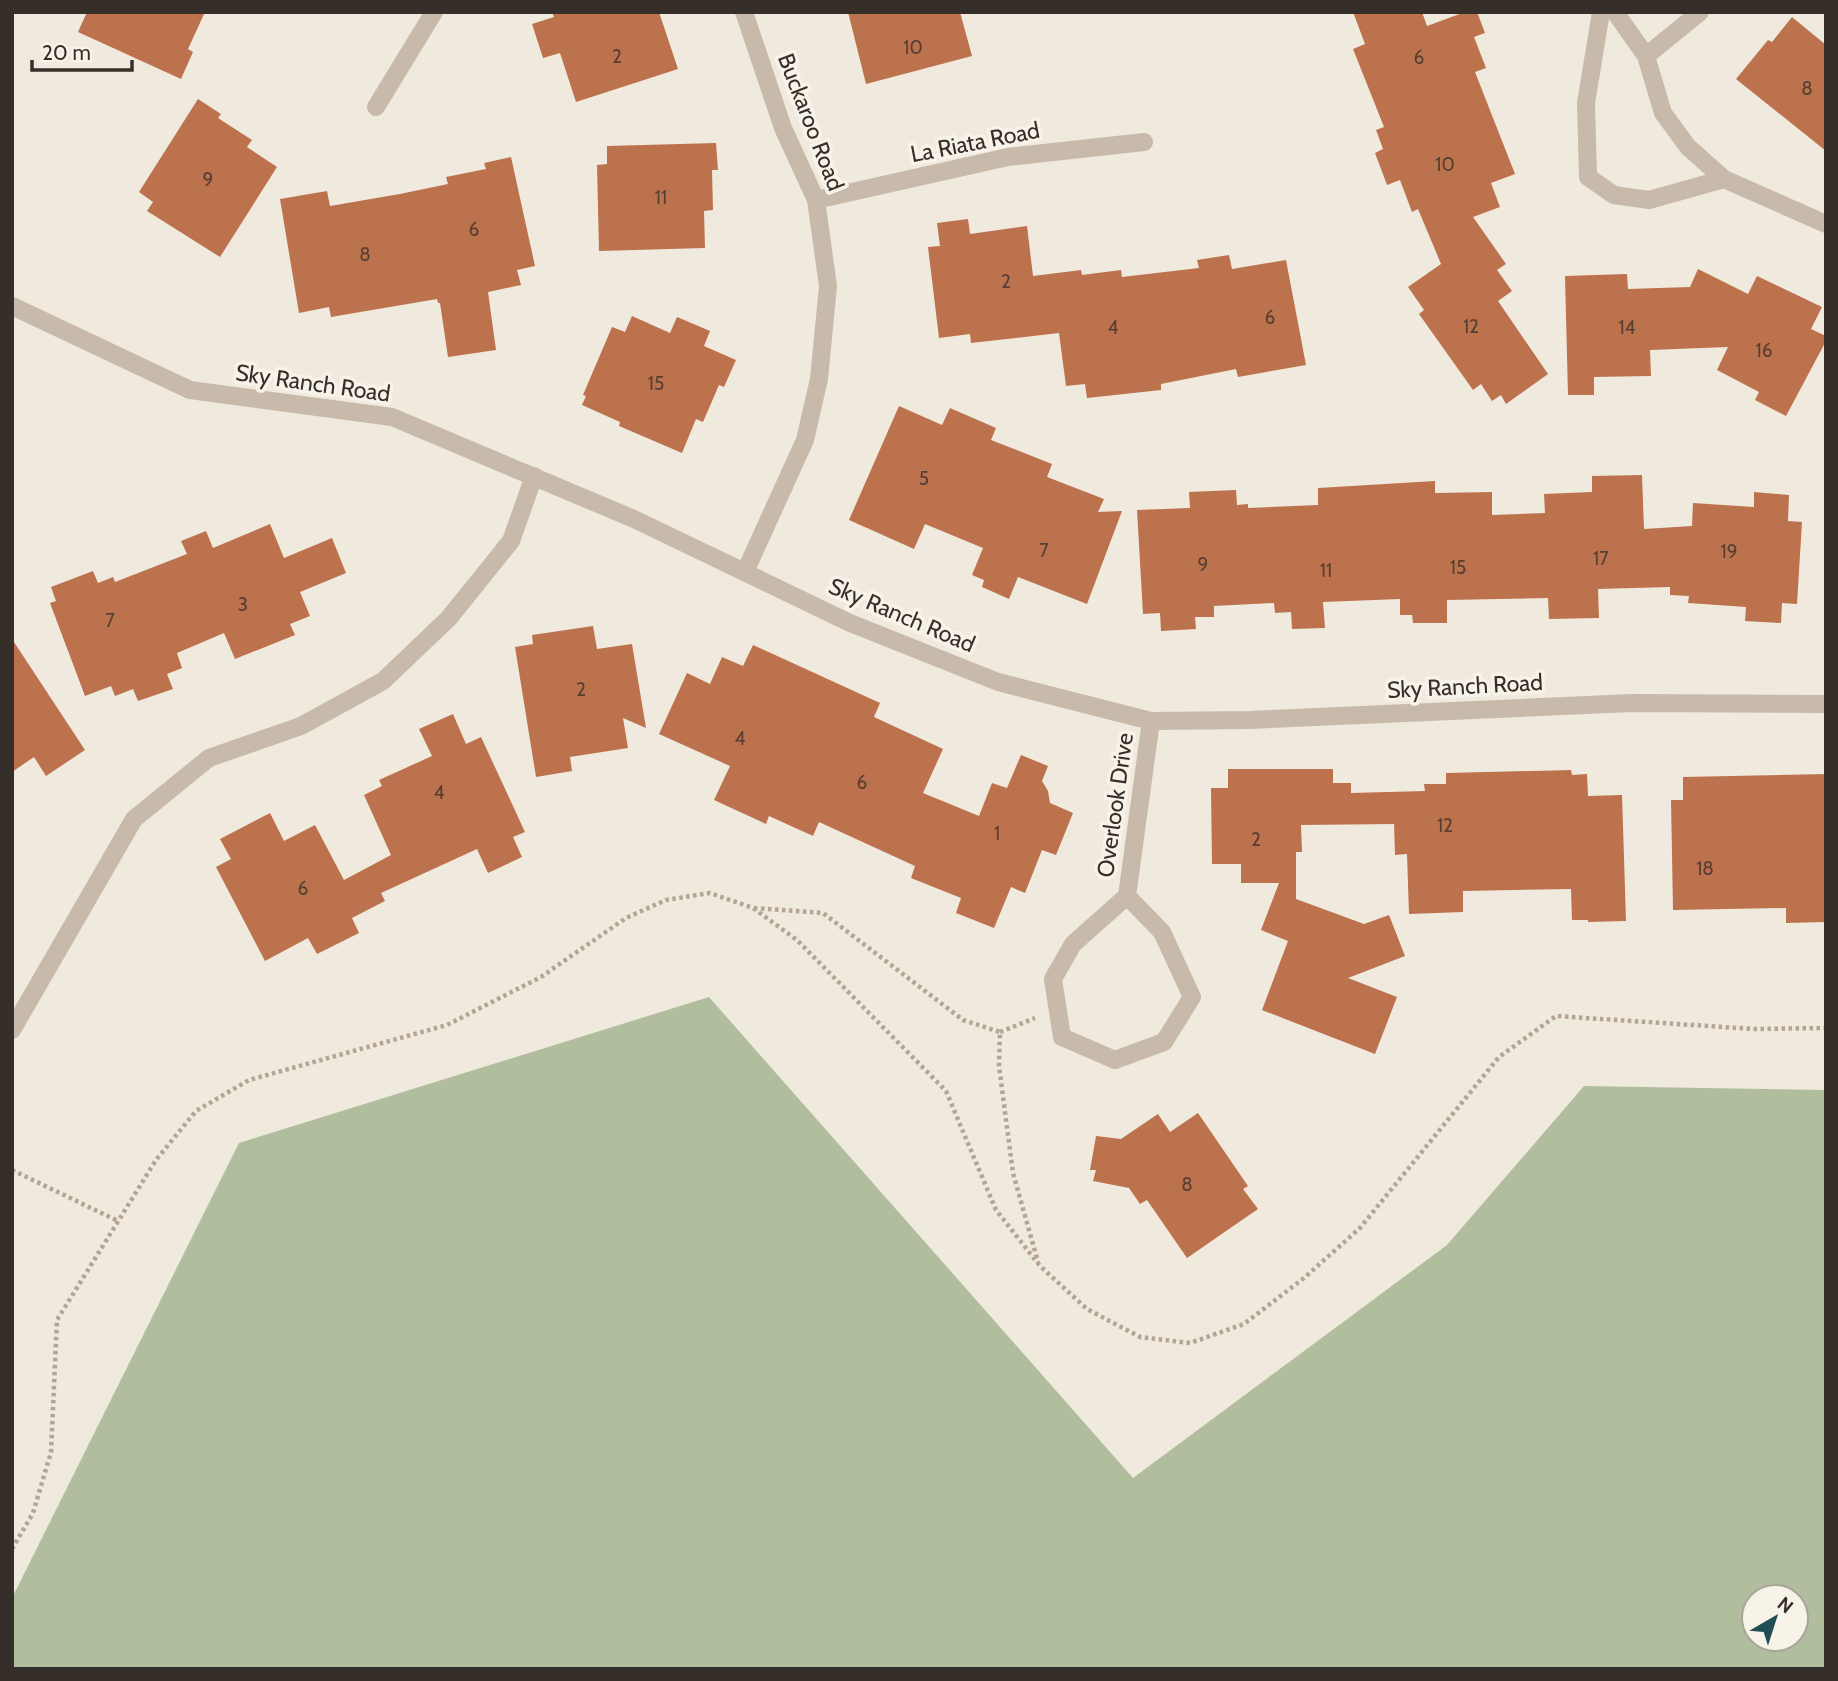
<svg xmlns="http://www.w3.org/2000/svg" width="1838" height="1681" font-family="Cabin,sans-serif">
	<rect width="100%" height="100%" fill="#f0e9dd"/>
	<path fill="#b1be9e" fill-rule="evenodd" d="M 709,997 L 1133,1478 L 1447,1245 L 1584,1086 L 1826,1090 L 1826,1669 L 12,1669 L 12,1598 L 239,1143 ZM 1754,1597 L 1796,1597 L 1796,1639 L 1754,1639 Z"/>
	<path fill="#bd724e" d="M 87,12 L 205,12 L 188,49 L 193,52 L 181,79 L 78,32 Z
		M 552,12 L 659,12 L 678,69 L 576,102 L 560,53 L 543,58 L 532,24 L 554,17 Z
		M 848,12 L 960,12 L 972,56 L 866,84 Z
		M 1353,12 L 1422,12 L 1427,26 L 1465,12 L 1477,12 L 1485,33 L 1474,37 L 1486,68 L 1475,72 L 1515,174 L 1491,183 L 1500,207 L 1473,217 L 1506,264 L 1497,270 L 1512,291 L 1498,301 L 1548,374 L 1506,404 L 1501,395 L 1492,401 L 1481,384 L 1473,390 L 1419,314 L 1424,310 L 1408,287 L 1441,264 L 1418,209 L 1412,212 L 1400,180 L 1387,185 L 1375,153 L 1383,149 L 1376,130 L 1384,127 L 1353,49 L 1365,44 Z
		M 1792,17 L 1826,45 L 1826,151 L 1736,79 L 1768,40 L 1772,42 Z
		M 198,99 L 221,114 L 218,118 L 252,140 L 247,147 L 277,167 L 220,257 L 147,211 L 153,202 L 139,192 Z
		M 716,143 L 718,170 L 712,170 L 713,210 L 704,211 L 705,248 L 599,251 L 597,165 L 607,164 L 607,146 Z
		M 511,157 L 535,266 L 517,270 L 521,285 L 488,292 L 496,350 L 448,357 L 440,303 L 438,303 L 437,299 L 331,317 L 329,307 L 299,313 L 280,199 L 327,191 L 330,206 L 400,194 L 448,184 L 446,177 L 486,169 L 484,163 Z
		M 968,219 L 970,234 L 1027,226 L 1033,276 L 1081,270 L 1082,275 L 1121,270 L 1122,277 L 1199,268 L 1197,260 L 1229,255 L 1232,269 L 1286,260 L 1306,365 L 1238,377 L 1236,369 L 1161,384 L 1161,390 L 1087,398 L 1085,384 L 1066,386 L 1059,333 L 971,343 L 970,334 L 939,338 L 928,247 L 940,246 L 937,223 Z
		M 1698,269 L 1748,294 L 1757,276 L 1822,307 L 1811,329 L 1826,336 L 1826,341 L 1786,416 L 1755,400 L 1759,392 L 1717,370 L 1728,347 L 1650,350 L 1651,376 L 1594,377 L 1594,395 L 1568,395 L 1565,276 L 1627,274 L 1628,289 L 1690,287 Z
		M 632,316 L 670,333 L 677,317 L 710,331 L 704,346 L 736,360 L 724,387 L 719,385 L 703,422 L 696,419 L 682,453 L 619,426 L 620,422 L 582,405 L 586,396 L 583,395 L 612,327 L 625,332 Z
		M 899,406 L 942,425 L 950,408 L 996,428 L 991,440 L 1052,464 L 1047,477 L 1104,499 L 1098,512 L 1122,511 L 1087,604 L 1018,577 L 1009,599 L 982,587 L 984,580 L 972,575 L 983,548 L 925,524 L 914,549 L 849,520 Z
		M 1642,475 L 1644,529 L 1692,526 L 1693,503 L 1754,507 L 1754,492 L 1789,495 L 1788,521 L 1802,522 L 1797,604 L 1782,603 L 1781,623 L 1745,621 L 1746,607 L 1688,603 L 1689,596 L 1670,595 L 1670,587 L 1598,589 L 1599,618 L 1549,619 L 1548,598 L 1447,600 L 1447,623 L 1413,623 L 1412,615 L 1400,615 L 1400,599 L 1323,602 L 1325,628 L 1292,629 L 1291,612 L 1275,613 L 1274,603 L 1214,606 L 1214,617 L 1195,617 L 1196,629 L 1161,631 L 1160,613 L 1143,614 L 1137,510 L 1190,508 L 1189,492 L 1236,490 L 1237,505 L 1248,504 L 1248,508 L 1318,505 L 1318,488 L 1435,481 L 1435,493 L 1492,492 L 1492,515 L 1545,513 L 1544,494 L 1592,492 L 1592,476 Z
		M 270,524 L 284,558 L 332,538 L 346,573 L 300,592 L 310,616 L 290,624 L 295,635 L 235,659 L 224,633 L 177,653 L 182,668 L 167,674 L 173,689 L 138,701 L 133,689 L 115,696 L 111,686 L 85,696 L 50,603 L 56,601 L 51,587 L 93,571 L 98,583 L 113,577 L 115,582 L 187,554 L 181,541 L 206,531 L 213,548 Z
		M 593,626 L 597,649 L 632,644 L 646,728 L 623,718 L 628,748 L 570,757 L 572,771 L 536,777 L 515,647 L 533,644 L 532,635 Z
		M 12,639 L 85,750 L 46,776 L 34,757 L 12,772 Z
		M 753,645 L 880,703 L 874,717 L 943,749 L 923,793 L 979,816 L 992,783 L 1007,788 L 1021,755 L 1048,766 L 1042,781 L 1048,791 L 1050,803 L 1073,813 L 1056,855 L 1042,850 L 1025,893 L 1011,887 L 994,928 L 956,913 L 961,898 L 911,878 L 915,866 L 819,822 L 813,836 L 769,816 L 766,824 L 714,800 L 730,766 L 659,734 L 687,673 L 710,684 L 722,657 L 743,666 Z
		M 453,714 L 466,744 L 481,737 L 525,832 L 513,837 L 522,857 L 488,873 L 477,849 L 381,893 L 385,901 L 352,918 L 359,933 L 317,954 L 308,938 L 265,961 L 216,867 L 231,859 L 220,839 L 270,813 L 284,841 L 315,825 L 344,880 L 391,855 L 364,795 L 382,786 L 379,780 L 432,756 L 419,729 Z
		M 1228,769 L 1333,769 L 1333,783 L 1351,783 L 1351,793 L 1425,791 L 1424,784 L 1446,784 L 1446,773 L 1571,770 L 1572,775 L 1587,774 L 1588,796 L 1622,795 L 1626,921 L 1588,922 L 1588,920 L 1572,920 L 1571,889 L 1463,891 L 1463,912 L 1409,914 L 1407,854 L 1395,855 L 1394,824 L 1301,825 L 1302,852 L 1296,852 L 1296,899 L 1364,924 L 1389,915 L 1405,956 L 1348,978 L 1397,997 L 1375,1054 L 1262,1010 L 1288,941 L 1261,930 L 1279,883 L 1241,883 L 1241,864 L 1212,864 L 1211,788 L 1228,788 Z
		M 1826,774 L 1826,922 L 1786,923 L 1786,908 L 1673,910 L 1671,800 L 1683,800 L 1683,777 Z
		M 1198,1113 L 1248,1186 L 1243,1189 L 1258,1209 L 1187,1258 L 1147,1200 L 1140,1204 L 1129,1188 L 1093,1181 L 1096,1170 L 1090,1170 L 1096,1136 L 1121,1139 L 1158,1114 L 1170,1132 Z"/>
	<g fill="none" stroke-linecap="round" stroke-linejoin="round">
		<path stroke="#b3a494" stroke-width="4.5" stroke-dasharray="3.5 3.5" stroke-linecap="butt" d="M 754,908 L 823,913 L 963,1020 L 1000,1032 L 999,1066 L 1013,1173 L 1038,1262
			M 1000,1032 L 1035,1018
			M 12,1170 L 118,1221
			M 12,1549 L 33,1513 L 51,1452 L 57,1320 L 156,1160 L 196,1111 L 249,1080 L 447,1025 L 541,977 L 626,918 L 666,900 L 710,893 L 753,908 L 797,940 L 946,1091 L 996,1210 L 1040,1266 L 1087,1309 L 1140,1337 L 1190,1343 L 1244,1324 L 1304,1278 L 1360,1228 L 1499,1057 L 1556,1016 L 1753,1029 L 1826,1028"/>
		<path stroke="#c8baaa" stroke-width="18" d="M 744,12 L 783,128 L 816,200 L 828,286 L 819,379 L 805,440 L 745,572
			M 1601,12 L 1586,103 L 1588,177 L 1614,195 L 1649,200 L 1724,179 L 1826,224
			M 1615,12 L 1646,56 L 1663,113 L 1688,147 L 1724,179
			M 1646,56 L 1700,12
			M 376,107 L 434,12
			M 816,200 L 1008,157 L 1144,142
			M 12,306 L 190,390 L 392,417 L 634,519 L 850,623 L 998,682 L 1151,721 L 1250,720 L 1632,703 L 1826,704
			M 1127,896 L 1162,932 L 1192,997 L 1164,1042 L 1115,1060 L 1062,1037 L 1053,979 L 1073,944 L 1127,896 L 1151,721
			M 12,1030 L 134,819 L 209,758 L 301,726 L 383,681 L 449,618 L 511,541 L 534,476"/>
	</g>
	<g text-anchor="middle" stroke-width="7" stroke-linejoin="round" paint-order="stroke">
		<g font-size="19" fill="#583f32">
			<text x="913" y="54">10</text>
			<text x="617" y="63">2</text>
			<text x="1419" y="64">6</text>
			<text x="1807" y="95">8</text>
			<text x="1445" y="171">10</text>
			<text x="208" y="186">9</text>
			<text x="661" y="204">11</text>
			<text x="474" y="236">6</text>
			<text x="365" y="261">8</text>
			<text x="1006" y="288">2</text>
			<text x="1270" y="324">6</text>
			<text x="1471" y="333">12</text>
			<text x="1113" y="334">4</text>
			<text x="1627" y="334">14</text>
			<text x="1764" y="357">16</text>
			<text x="656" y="390">15</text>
			<text x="924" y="485">5</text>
			<text x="1044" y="557">7</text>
			<text x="1729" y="558">19</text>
			<text x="1601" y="565">17</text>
			<text x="1203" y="571">9</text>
			<text x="1458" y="574">15</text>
			<text x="1326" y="577">11</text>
			<text x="243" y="611">3</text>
			<text x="110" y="627">7</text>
			<text x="581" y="696">2</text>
			<text x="740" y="745">4</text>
			<text x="862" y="789">6</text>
			<text x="439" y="799">4</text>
			<text x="1445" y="832">12</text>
			<text x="997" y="840">1</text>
			<text x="1256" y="846">2</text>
			<text x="1705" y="875">18</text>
			<text x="303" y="895">6</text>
			<text x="1187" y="1191">8</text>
		</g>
		<g font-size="23" fill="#362e29" stroke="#f8f3e9">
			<text transform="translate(811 122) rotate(69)" y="8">Buckaroo Road</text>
			<text transform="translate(975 142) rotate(-11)" y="8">La Riata Road</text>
			<text transform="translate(313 383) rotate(8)" y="8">Sky Ranch Road</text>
			<text transform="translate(902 615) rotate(23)" y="8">Sky Ranch Road</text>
			<text transform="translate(1465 686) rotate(-3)" y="8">Sky Ranch Road</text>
			<text transform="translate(1115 805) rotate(-82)" y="8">Overlook Drive</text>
		</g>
	</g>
	<rect width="1838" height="1681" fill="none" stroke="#362e29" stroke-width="28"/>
	<g transform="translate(1775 1618) rotate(39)"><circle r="33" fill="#f8f3e9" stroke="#aaa49c" stroke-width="2"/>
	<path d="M0-5L12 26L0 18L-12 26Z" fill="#214d54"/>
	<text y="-10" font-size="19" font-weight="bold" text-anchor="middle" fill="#362e29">N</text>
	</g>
	<path d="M32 60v10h100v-10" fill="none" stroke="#362e29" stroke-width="3.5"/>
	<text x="42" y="60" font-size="21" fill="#362e29" stroke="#f8f3e9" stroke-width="5" paint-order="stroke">20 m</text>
</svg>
